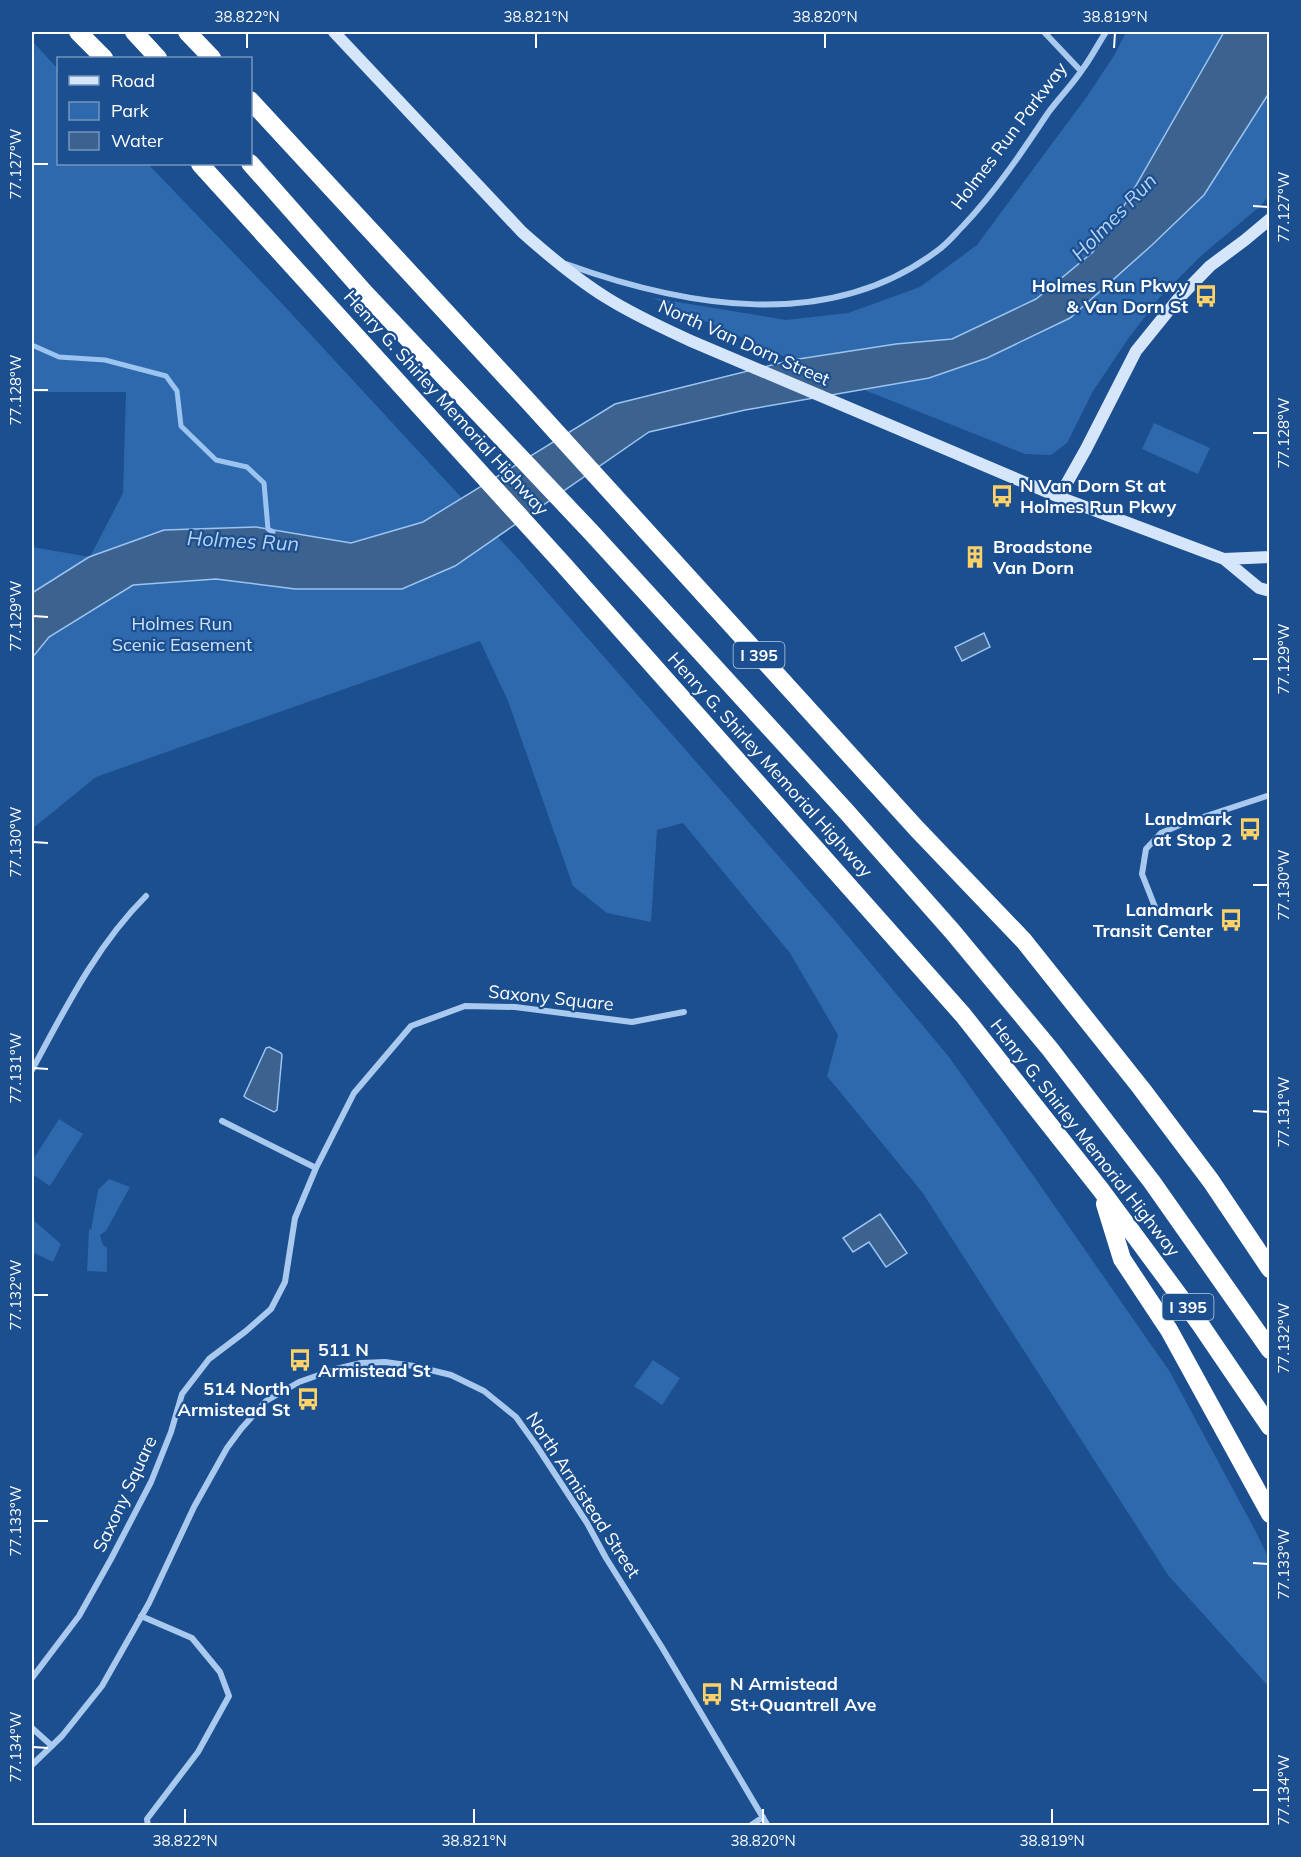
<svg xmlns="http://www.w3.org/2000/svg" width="1301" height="1857" font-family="Mulish,sans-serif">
	<rect width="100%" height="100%" fill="#1b4f8f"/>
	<path fill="#2e69ad" d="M 1126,32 L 1224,32 L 1127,201 L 1093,252 L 1036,299 L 952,339 L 896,344 L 792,360 L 653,298 L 786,320 L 848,313 L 920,287 L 977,245 L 1088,95 L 1115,54 Z
		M 32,41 L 58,69 L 58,164 L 148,164 L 275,296 L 520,561 L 719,788 L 837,923 L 949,1057 L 1035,1178 L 1170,1372 L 1256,1532 L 1269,1559 L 1269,1687 L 1168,1575 L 922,1192 L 827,1076 L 838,1035 L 790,953 L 683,823 L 657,830 L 651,922 L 607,913 L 573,886 L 508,701 L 480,641 L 96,777 L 32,829 L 32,547 L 90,557 L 123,493 L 126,392 L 32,392 Z
		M 1269,93 L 1269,196 L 1258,208 L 1202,255 L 1160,297 L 1128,339 L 1093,391 L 1067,443 L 1051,455 L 1025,454 L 862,389 L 929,378 L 987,358 L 1070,318 L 1204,195 Z
		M 1154,423 L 1210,448 L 1198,474 L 1142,449 Z
		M 59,1119 L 83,1134 L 50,1186 L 32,1174 L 32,1161 Z
		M 109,1179 L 130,1187 L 106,1231 L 100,1235 L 103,1245 L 107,1248 L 107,1272 L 87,1271 L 89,1229 L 91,1230 L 98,1190 Z
		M 32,1219 L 61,1244 L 53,1262 L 32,1252 Z
		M 653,1360 L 680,1378 L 662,1405 L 634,1386 Z"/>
	<path fill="#3c6290" stroke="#9cc4f0" stroke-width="1.5" d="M 1224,32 L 1269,32 L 1269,93 L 1204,195 L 1152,245 L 1070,318 L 987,358 L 929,378 L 745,410 L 649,432 L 455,566 L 402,589 L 295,589 L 216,579 L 133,585 L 49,637 L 32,658 L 32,593 L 89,557 L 164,530 L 256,527 L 351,543 L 423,522 L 615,404 L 792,360 L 896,344 L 952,339 L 1036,299 L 1093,252 L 1127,201 Z
		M 984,633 L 990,647 L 962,661 L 955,647 Z
		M 269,1047 L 281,1053 L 282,1055 L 277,1110 L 274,1112 L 246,1098 L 244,1096 L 266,1048 Z
		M 880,1214 L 907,1253 L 886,1267 L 869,1242 L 853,1252 L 843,1238 Z"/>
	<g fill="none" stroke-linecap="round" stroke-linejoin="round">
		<path stroke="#9cc4f0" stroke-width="5" d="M 32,345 L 59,357 L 105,360 L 166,376 L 177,391 L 181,426 L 216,460 L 247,467 L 264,483 L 268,529 L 273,532"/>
		<path stroke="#a9c9ee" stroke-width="6" d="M 1044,32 L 1081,71
			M 566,264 C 685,307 828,333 937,251 C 947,244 955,234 963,226 C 996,191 1022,152 1048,113 C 1059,98 1072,85 1082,70 C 1091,58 1098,44 1106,32
			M 1157,912 L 1142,874 L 1146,849 L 1161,833 L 1182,824 L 1270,795
			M 32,1070 C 65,1009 96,946 146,896
			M 222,1121 L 316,1168
			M 141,1616 L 192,1638 L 220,1672 L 229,1696 L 198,1752 L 147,1819 L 148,1826
			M 32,1678 L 79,1616 L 111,1559 L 151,1482 L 171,1432 L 182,1394 L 209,1359 L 246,1331 L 271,1309 L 285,1282 L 295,1218 L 316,1168 L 354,1093 L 411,1026 L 465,1006 L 515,1007 L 632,1022 L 684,1012
			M 32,1728 L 52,1746
			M 32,1765 L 62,1736 L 102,1686 L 149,1603 L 194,1507 L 227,1448 L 241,1429 L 266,1401 L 299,1382 L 336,1369 L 361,1363 L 385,1362 L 414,1366 L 451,1375 L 484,1391 L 516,1417 L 536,1445 L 587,1523 L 606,1558 L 663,1649 L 768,1826
			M 750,1826 L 763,1817"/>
		<path stroke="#d6e6fa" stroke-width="12" d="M 334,32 L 522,232 C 549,256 576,279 607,298 C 634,315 663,328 691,341 L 1059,497 L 1224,559 L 1259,588 L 1270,591
			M 1059,497 L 1086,449 L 1136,351 L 1178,299 L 1210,266 L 1245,240 L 1270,219
			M 1224,559 L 1270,557"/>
		<path stroke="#fff" stroke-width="18" d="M 78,32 L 104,58
			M 134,32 L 158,58
			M 187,32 L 212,58
			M 250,100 L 529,402 L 916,828 L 1024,941 L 1141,1088 L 1211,1181 L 1270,1269
			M 250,163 L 364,292 L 591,532 L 845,810 L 952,931 L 1050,1049 L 1152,1182 L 1270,1350
			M 200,164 L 563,564 L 963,1015 L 1101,1190 L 1200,1324 L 1270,1427
			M 1105,1204 L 1122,1259 L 1169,1330 L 1270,1514"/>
	</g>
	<path fill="none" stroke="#fff" stroke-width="2" d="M 247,48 L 247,33M 536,48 L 536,33M 825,48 L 825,33M 1114,48 L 1115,33M 33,164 L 48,164M 1253,206 L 1268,207M 33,390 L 48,390M 1253,433 L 1268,433M 33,616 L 48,617M 1253,659 L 1268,659M 33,842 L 48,843M 1253,885 L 1268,885M 33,1068 L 48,1069M 1253,1111 L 1268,1112M 33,1295 L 48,1295M 1253,1337 L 1268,1338M 33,1521 L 48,1521M 1253,1563 L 1268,1564M 33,1747 L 48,1748M 1253,1790 L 1268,1790M 185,1824 L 185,1809M 474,1824 L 474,1809M 763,1824 L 763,1809M 1052,1824 L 1052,1809"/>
	<defs>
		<g id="bus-bare" transform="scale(1.8)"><path d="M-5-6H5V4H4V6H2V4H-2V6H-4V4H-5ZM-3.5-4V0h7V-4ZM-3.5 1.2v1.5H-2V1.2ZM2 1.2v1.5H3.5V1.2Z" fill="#ffd166" stroke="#1b4f8f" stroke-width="2.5" paint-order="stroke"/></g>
		<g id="building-bare" transform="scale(1.8)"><path d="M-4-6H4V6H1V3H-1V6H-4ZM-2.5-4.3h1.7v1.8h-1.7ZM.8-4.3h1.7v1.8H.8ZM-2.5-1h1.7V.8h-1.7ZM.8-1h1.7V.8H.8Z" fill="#ffd166" stroke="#1b4f8f" stroke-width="2.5" paint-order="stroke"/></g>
	</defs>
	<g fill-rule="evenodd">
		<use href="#bus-bare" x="1206" y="296"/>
		<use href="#bus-bare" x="1002" y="496"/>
		<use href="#building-bare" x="975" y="557"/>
		<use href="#bus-bare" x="1250" y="829"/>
		<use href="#bus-bare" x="1231" y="920"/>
		<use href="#bus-bare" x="300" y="1360"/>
		<use href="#bus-bare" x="308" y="1399"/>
		<use href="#bus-bare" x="712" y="1694"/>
	</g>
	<g text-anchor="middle" stroke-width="4.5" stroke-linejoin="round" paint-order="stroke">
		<g fill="#1b4f8f" stroke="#bbcadd" stroke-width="1.5">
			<rect x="733.5" y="642" width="51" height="26" rx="4.5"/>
			<rect x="1162.5" y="1294" width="51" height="26" rx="4.5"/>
		</g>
		<g font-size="16" font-weight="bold" fill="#fff">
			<text x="759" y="661">I 395</text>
			<text x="1188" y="1313">I 395</text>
		</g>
		<g font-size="18" fill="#fff" stroke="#1b4f8f">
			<text transform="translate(1009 136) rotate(-53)" y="6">Holmes Run Parkway</text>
			<text transform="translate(744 343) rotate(24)" y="6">North Van Dorn Street</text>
			<text transform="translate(446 403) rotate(48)" y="6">Henry G. Shirley Memorial Highway</text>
			<text transform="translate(770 765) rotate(48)" y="6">Henry G. Shirley Memorial Highway</text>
			<text transform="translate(551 998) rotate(6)" y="6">Saxony Square</text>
			<text transform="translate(1085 1138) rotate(52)" y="6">Henry G. Shirley Memorial Highway</text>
			<text transform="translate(125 1494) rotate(-65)" y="6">Saxony Square</text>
			<text transform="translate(583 1495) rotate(57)" y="6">North Armistead Street</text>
		</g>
		<g font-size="18" font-weight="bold" fill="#fff" stroke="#1b4f8f" text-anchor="end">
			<text x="1188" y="292">Holmes Run Pkwy<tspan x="1188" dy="21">&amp; Van Dorn St</tspan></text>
			<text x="1020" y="492" text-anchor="start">N Van Dorn St at<tspan x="1020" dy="21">Holmes Run Pkwy</tspan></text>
			<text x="993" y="553" text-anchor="start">Broadstone<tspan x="993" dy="21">Van Dorn</tspan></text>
			<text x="1232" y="825">Landmark<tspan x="1232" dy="21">at Stop 2</tspan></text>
			<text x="1213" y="916">Landmark<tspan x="1213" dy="21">Transit Center</tspan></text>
			<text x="318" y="1356" text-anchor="start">511 N<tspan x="318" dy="21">Armistead St</tspan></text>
			<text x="290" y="1395">514 North<tspan x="290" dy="21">Armistead St</tspan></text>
			<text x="730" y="1690" text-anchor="start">N Armistead<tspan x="730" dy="21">St+Quantrell Ave</tspan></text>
		</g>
		<g font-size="18" fill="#cfe3fa" stroke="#1b4f8f">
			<text x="182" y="630">Holmes Run<tspan x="182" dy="21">Scenic Easement</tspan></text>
		</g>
		<g font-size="20" font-style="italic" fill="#b5d3f5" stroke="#1b4f8f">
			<text transform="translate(1114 217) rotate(-46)" y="7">Holmes Run</text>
			<text transform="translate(243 541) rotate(3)" y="7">Holmes Run</text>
		</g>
	</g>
	<rect width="1301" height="1857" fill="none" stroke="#1b4f8f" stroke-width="66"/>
	<rect x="57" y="57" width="195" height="108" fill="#1b4f8f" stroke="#7695bc" stroke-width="1.5"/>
	<rect x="69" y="76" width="30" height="9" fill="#d6e6fa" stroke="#7695bc" stroke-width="1.5"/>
	<text x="111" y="87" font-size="18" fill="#ffffff">Road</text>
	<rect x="69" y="102" width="30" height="18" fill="#2e69ad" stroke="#7695bc" stroke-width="1.5"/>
	<text x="111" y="117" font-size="18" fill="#ffffff">Park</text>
	<rect x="69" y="132" width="30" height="18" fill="#3c6290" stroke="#7695bc" stroke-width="1.5"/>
	<text x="111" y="147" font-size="18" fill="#ffffff">Water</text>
	<rect x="33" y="33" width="1235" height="1791" fill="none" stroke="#fff" stroke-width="2"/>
	<g font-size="15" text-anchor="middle" fill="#fff">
		<text x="247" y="22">38.822°N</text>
		<text x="536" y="22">38.821°N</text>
		<text x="825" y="22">38.820°N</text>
		<text x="1115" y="22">38.819°N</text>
		<text transform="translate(16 164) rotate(-90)" y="5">77.127°W</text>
		<text transform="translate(1284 207) rotate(-90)" y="5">77.127°W</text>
		<text transform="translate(16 390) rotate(-90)" y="5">77.128°W</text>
		<text transform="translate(1284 433) rotate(-90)" y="5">77.128°W</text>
		<text transform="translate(16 616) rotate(-90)" y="5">77.129°W</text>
		<text transform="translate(1284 659) rotate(-90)" y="5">77.129°W</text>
		<text transform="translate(16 842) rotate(-90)" y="5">77.130°W</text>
		<text transform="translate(1284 885) rotate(-90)" y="5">77.130°W</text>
		<text transform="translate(16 1068) rotate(-90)" y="5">77.131°W</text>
		<text transform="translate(1284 1112) rotate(-90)" y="5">77.131°W</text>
		<text transform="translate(16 1295) rotate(-90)" y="5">77.132°W</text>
		<text transform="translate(1284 1338) rotate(-90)" y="5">77.132°W</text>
		<text transform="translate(16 1521) rotate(-90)" y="5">77.133°W</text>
		<text transform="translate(1284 1564) rotate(-90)" y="5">77.133°W</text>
		<text transform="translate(16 1747) rotate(-90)" y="5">77.134°W</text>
		<text transform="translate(1284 1790) rotate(-90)" y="5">77.134°W</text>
		<text x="185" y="1846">38.822°N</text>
		<text x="474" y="1846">38.821°N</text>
		<text x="763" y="1846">38.820°N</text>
		<text x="1052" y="1846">38.819°N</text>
	</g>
</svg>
